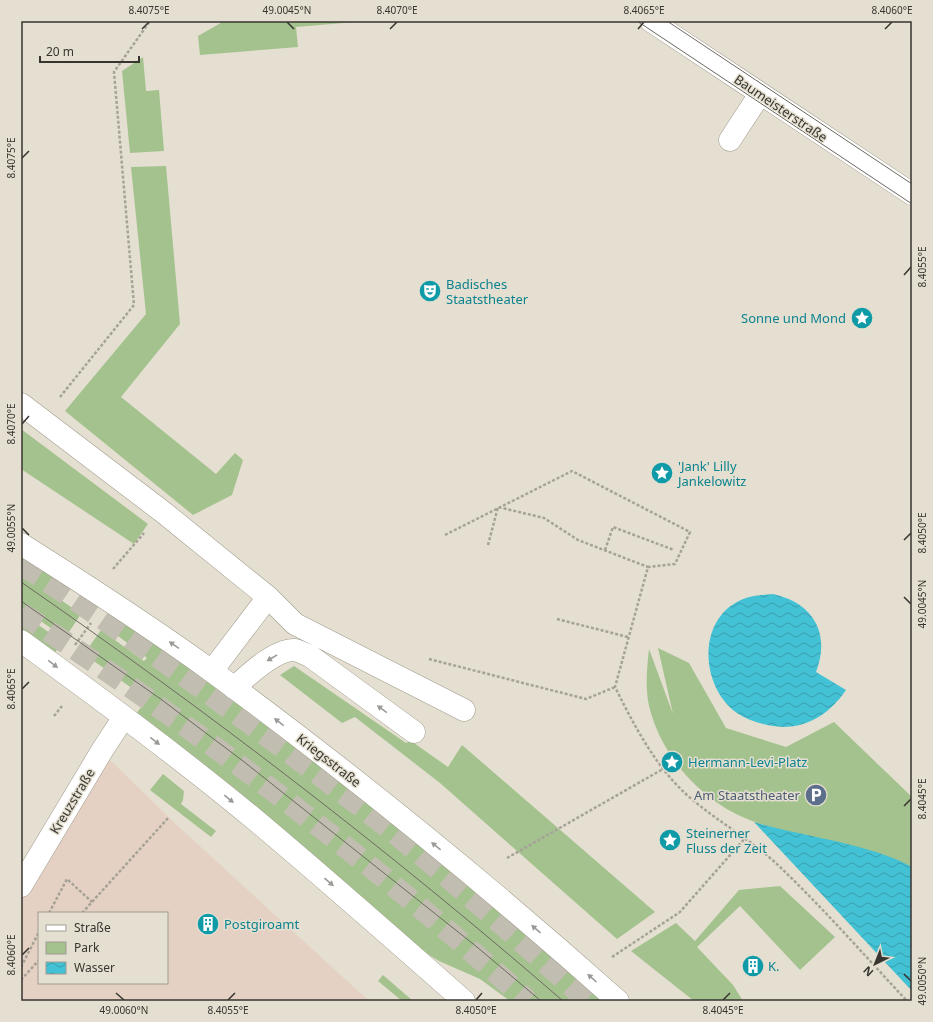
<svg xmlns="http://www.w3.org/2000/svg" width="933" height="1022" font-family="'Noto Sans',sans-serif">
	<defs>
		<pattern id="water-waves" width="16" height="10" patternUnits="userSpaceOnUse"><rect width="16" height="10" fill="#44c2d5"/><path d="M0 5q4-4 8 0t8 0" fill="none" stroke="#3a9ead"/></pattern>
	</defs>
	<rect width="100%" height="100%" fill="#e4dfd0"/>
	<path fill="#e5d1c3" fill-rule="evenodd" d="M 110,760 L 179,827 L 369,1001 L 21,1001 L 21,898 ZM 39,913 L 167,913 L 167,983 L 39,983 Z"/>
	<path fill="#a4c28e" d="M 224,21 L 367,21 L 296,27 L 298,47 L 200,55 L 198,36 Z
		M 143,57 L 146,91 L 159,90 L 164,151 L 130,153 L 122,71 Z
		M 166,166 L 180,324 L 121,397 L 216,474 L 235,453 L 243,460 L 232,495 L 193,515 L 65,411 L 146,314 L 131,167 Z
		M 21,429 L 148,524 L 134,544 L 21,469 Z
		M 21,553 L 71,586 L 61,600 L 81,614 L 65,638 L 22,608 L 21,609 Z
		M 21,613 L 63,642 L 54,654 L 21,631 Z
		M 115,613 L 363,797 L 604,1001 L 510,1001 L 480,979 L 439,961 L 413,945 L 136,714 L 147,699 L 84,654 L 101,630 L 144,661 L 147,658 L 105,626 Z
		M 658,648 L 689,663 L 726,728 L 786,747 L 834,722 L 912,797 L 912,867 C 893,857 858,851 837,845 C 809,838 781,832 755,822 C 704,804 662,759 649,706 C 645,687 647,668 649,649 L 673,714 Z
		M 294,666 L 406,743 L 411,741 L 448,767 L 462,745 L 655,912 L 617,939 L 440,783 L 355,717 L 342,723 L 280,675 Z
		M 163,774 L 184,791 L 183,800 L 181,804 L 216,831 L 211,837 L 150,790 Z
		M 780,886 L 835,937 L 800,970 L 740,906 L 697,947 L 733,985 L 743,1001 L 694,1001 L 631,951 L 676,923 L 695,941 L 739,890 Z
		M 383,975 L 413,1001 L 402,1001 L 378,981 Z"/>
	<path fill="url(#water-waves)" d="M 773,594 C 813,603 831,633 816,672 L 846,690 C 831,712 810,727 783,727 C 768,726 750,722 737,713 C 699,686 696,615 746,598 C 755,595 764,595 773,594 Z
		M 754,822 C 803,837 868,843 912,867 L 912,991 Z"/>
	<g fill="none" stroke-linecap="round" stroke-linejoin="round">
		<path stroke="#c1bdb0" stroke-width="22" stroke-dasharray="22 11" stroke-linecap="butt" d="M 21,564 C 136,639 246,719 355,802 C 436,864 512,933 588,1001
			M 21,613 C 199,730 369,858 528,1001"/>
		<g stroke="#a09b8d" stroke-width="23">
			<path id="minor" d="M 651,21 L 912,194
				M 730,140 L 760,94
				M 21,404 L 163,512 L 268,597 L 295,624 L 464,710
				M 212,671 L 268,597
				M 234,688 C 248,675 275,649 295,650 C 300,651 306,655 310,656 L 414,732
				M 21,886 L 103,749 L 124,717"/>
		</g>
		<g stroke="#a09b8d" stroke-width="23">
			<path id="major" d="M 21,544 C 86,585 151,627 213,672 C 353,775 488,885 618,1001
				M 21,641 C 102,700 182,759 259,823 C 328,881 396,941 464,1001"/>
		</g>
		<path stroke="#a6a297" stroke-width="2.5" stroke-dasharray="3 2" stroke-linecap="butt" d="M 60,397 L 134,305 L 114,72 L 150,21
			M 445,535 L 572,471 L 690,532 L 675,564 L 648,567 L 615,687 C 634,725 655,766 687,795 C 716,821 751,839 780,867 C 824,909 865,956 907,1001
			M 488,545 L 498,507 L 544,518 L 578,540 L 648,567
			M 605,550 L 613,527 L 674,550
			M 113,569 L 144,533
			M 557,619 L 628,637
			M 75,645 L 91,623
			M 429,659 L 586,699 L 615,687
			M 54,716 L 62,706
			M 507,858 L 663,769
			M 49,913 L 67,879 L 92,902
			M 82,913 L 169,817
			M 612,957 L 680,912 L 746,837
			M 21,967 L 39,932
			M 21,980 L 39,960"/>
		<use href="#minor" stroke="#fff" stroke-width="22"/>
		<use href="#major" stroke="#fff" stroke-width="22"/>
		<path stroke="#6c6960" stroke-width="1" d="M 637,21 L 912,204
			M 667,21 L 912,184
			M 21,582 C 209,712 390,851 563,1001
			M 21,601 L 162,700 L 243,761 L 477,947 L 541,1001"/>
	</g>
	<defs><path id="oneway-solid" d="M-6-.8H1V-3.2L6.5 0L1 3.2V.8H-6Z"/></defs>
	<g fill="#9b9a97">
		<use href="#oneway-solid" transform="translate(174 645) rotate(-145)"/>
		<use href="#oneway-solid" transform="translate(272 658) rotate(149)"/>
		<use href="#oneway-solid" transform="translate(53 664) rotate(37)"/>
		<use href="#oneway-solid" transform="translate(382 709) rotate(-144)"/>
		<use href="#oneway-solid" transform="translate(279 722) rotate(-143)"/>
		<use href="#oneway-solid" transform="translate(155 741) rotate(38)"/>
		<use href="#oneway-solid" transform="translate(229 799) rotate(39)"/>
		<use href="#oneway-solid" transform="translate(436 846) rotate(-141)"/>
		<use href="#oneway-solid" transform="translate(329 882) rotate(40)"/>
		<use href="#oneway-solid" transform="translate(536 929) rotate(-139)"/>
		<use href="#oneway-solid" transform="translate(592 978) rotate(-138)"/>
	</g>
	<path fill="none" stroke="#37352f" stroke-width="1.5" d="M 287,22 L 294,29M 142,29 L 149,22M 390,29 L 397,22M 638,29 L 644,22M 885,29 L 892,22M 22,158 L 29,151M 904,275 L 911,267M 22,424 L 29,416M 22,528 L 29,535M 904,540 L 911,533M 904,597 L 911,604M 22,689 L 29,682M 904,806 L 911,799M 22,955 L 29,948M 904,974 L 911,981M 116,993 L 124,1000M 228,1000 L 235,993M 476,1000 L 482,993M 723,1000 L 730,993"/>
	<defs>
		<g id="theatre-disc" transform="scale(1.15)"><circle r="9.5" fill="#0f9aa8" stroke="#e4dfd0"/><path d="M-5-5.5Q0-4 5-5.5V0Q5 5 0 6Q-5 5-5 0ZM-3.3-2.5H-1v1.5H-3.3ZM1-2.5H3.3v1.5H1ZM-2.8 1Q0 5.5 2.8 1Z" fill="#fff"/></g>
		<g id="sight-disc" transform="scale(1.15)"><circle r="9.5" fill="#0f9aa8" stroke="#e4dfd0"/><path d="M0-6L1.8-2.2L6-1.7L2.9 1.2L3.7 5.4L0 3.3L-3.7 5.4L-2.9 1.2L-6-1.7L-1.8-2.2Z" fill="#fff"/></g>
		<g id="parking-disc" transform="scale(1.15)"><circle r="9.5" fill="#5c6f8a" stroke="#e4dfd0"/><path d="M-3.5-5.5H1a3.5 3.5 0 0 1 0 7H-1V5.5H-3.5ZM-1-3.4V-.6H.8a1.4 1.4 0 0 0 0-2.8Z" fill="#fff"/></g>
		<g id="building-disc" transform="scale(1.15)"><circle r="9.5" fill="#0f9aa8" stroke="#e4dfd0"/><path d="M-4-6H4V6H1V3H-1V6H-4ZM-2.5-4.3h1.7v1.8h-1.7ZM.8-4.3h1.7v1.8H.8ZM-2.5-1h1.7V.8h-1.7ZM.8-1h1.7V.8H.8Z" fill="#fff"/></g>
	</defs>
	<g fill-rule="evenodd">
		<use href="#theatre-disc" x="430" y="291"/>
		<use href="#sight-disc" x="862" y="318"/>
		<use href="#sight-disc" x="662" y="473"/>
		<use href="#sight-disc" x="672" y="762"/>
		<use href="#parking-disc" x="816" y="795"/>
		<use href="#sight-disc" x="670" y="840"/>
		<use href="#building-disc" x="208" y="924"/>
		<use href="#building-disc" x="753" y="966"/>
	</g>
	<g text-anchor="middle" stroke-width="3" stroke-linejoin="round" paint-order="stroke">
		<g font-size="13" fill="#37352f" stroke="#e4dfd0">
			<text transform="translate(781 108) rotate(34)" y="5">Baumeisterstraße</text>
			<text transform="translate(329 760) rotate(38)" y="5">Kriegsstraße</text>
			<text transform="translate(72 801) rotate(-59)" y="5">Kreuzstraße</text>
		</g>
		<g font-size="13" fill="#0d838f" stroke="#e4dfd0" text-anchor="start">
			<text x="446" y="289">Badisches<tspan x="446" dy="15">Staatstheater</tspan></text>
			<text x="846" y="323" text-anchor="end">Sonne und Mond</text>
			<text x="678" y="471">'Jank' Lilly<tspan x="678" dy="15">Jankelowitz</tspan></text>
			<text x="688" y="767">Hermann-Levi-Platz</text>
			<text x="686" y="838">Steinerner<tspan x="686" dy="15">Fluss der Zeit</tspan></text>
			<text x="224" y="929">Postgiroamt</text>
			<text x="768" y="971">K.</text>
		</g>
		<g font-size="13" fill="#4e5e75" stroke="#e4dfd0" text-anchor="end">
			<text x="800" y="800">Am Staatstheater</text>
		</g>
	</g>
	<rect width="933" height="1022" fill="none" stroke="#e4dfd0" stroke-width="44"/>
	<rect x="38" y="912" width="130" height="72" fill="#e4dfd0" stroke="#9f9b90"/>
	<rect x="46" y="925" width="20" height="6" fill="#ffffff" stroke="#9f9b90"/>
	<text x="74" y="932" font-size="12" fill="#37352f">Straße</text>
	<rect x="46" y="942" width="20" height="12" fill="#a4c28e" stroke="#9f9b90"/>
	<text x="74" y="952" font-size="12" fill="#37352f">Park</text>
	<rect x="46" y="962" width="20" height="12" fill="url(#water-waves)" stroke="#9f9b90"/>
	<text x="74" y="972" font-size="12" fill="#37352f">Wasser</text>
	<g transform="translate(875 964) rotate(223)" stroke="#e4dfd0" stroke-width="3" paint-order="stroke">
	<path d="M0-3L7 15L0 10L-7 15Z" fill="#37352f"/>
	<text y="-6" font-size="11" font-weight="bold" text-anchor="middle" fill="#37352f">N</text>
	</g>
	<path d="M40 56v6h99v-6" fill="none" stroke="#37352f" stroke-width="2"/>
	<text x="46" y="56" font-size="12" fill="#37352f" stroke="#e4dfd0" stroke-width="3" paint-order="stroke">20 m</text>
	<rect x="22" y="22" width="889" height="978" fill="none" stroke="#37352f" stroke-width="1.5"/>
	<g font-size="10" text-anchor="middle" fill="#37352f">
		<text x="149" y="14">8.4075°E</text>
		<text x="287" y="14">49.0045°N</text>
		<text x="397" y="14">8.4070°E</text>
		<text x="644" y="14">8.4065°E</text>
		<text x="892" y="14">8.4060°E</text>
		<text transform="translate(11 158) rotate(-90)" y="4">8.4075°E</text>
		<text transform="translate(922 267) rotate(-90)" y="4">8.4055°E</text>
		<text transform="translate(11 424) rotate(-90)" y="4">8.4070°E</text>
		<text transform="translate(11 528) rotate(-90)" y="4">49.0055°N</text>
		<text transform="translate(922 533) rotate(-90)" y="4">8.4050°E</text>
		<text transform="translate(922 604) rotate(-90)" y="4">49.0045°N</text>
		<text transform="translate(11 689) rotate(-90)" y="4">8.4065°E</text>
		<text transform="translate(922 799) rotate(-90)" y="4">8.4045°E</text>
		<text transform="translate(11 955) rotate(-90)" y="4">8.4060°E</text>
		<text transform="translate(922 981) rotate(-90)" y="4">49.0050°N</text>
		<text x="124" y="1014">49.0060°N</text>
		<text x="228" y="1014">8.4055°E</text>
		<text x="476" y="1014">8.4050°E</text>
		<text x="723" y="1014">8.4045°E</text>
	</g>
</svg>
